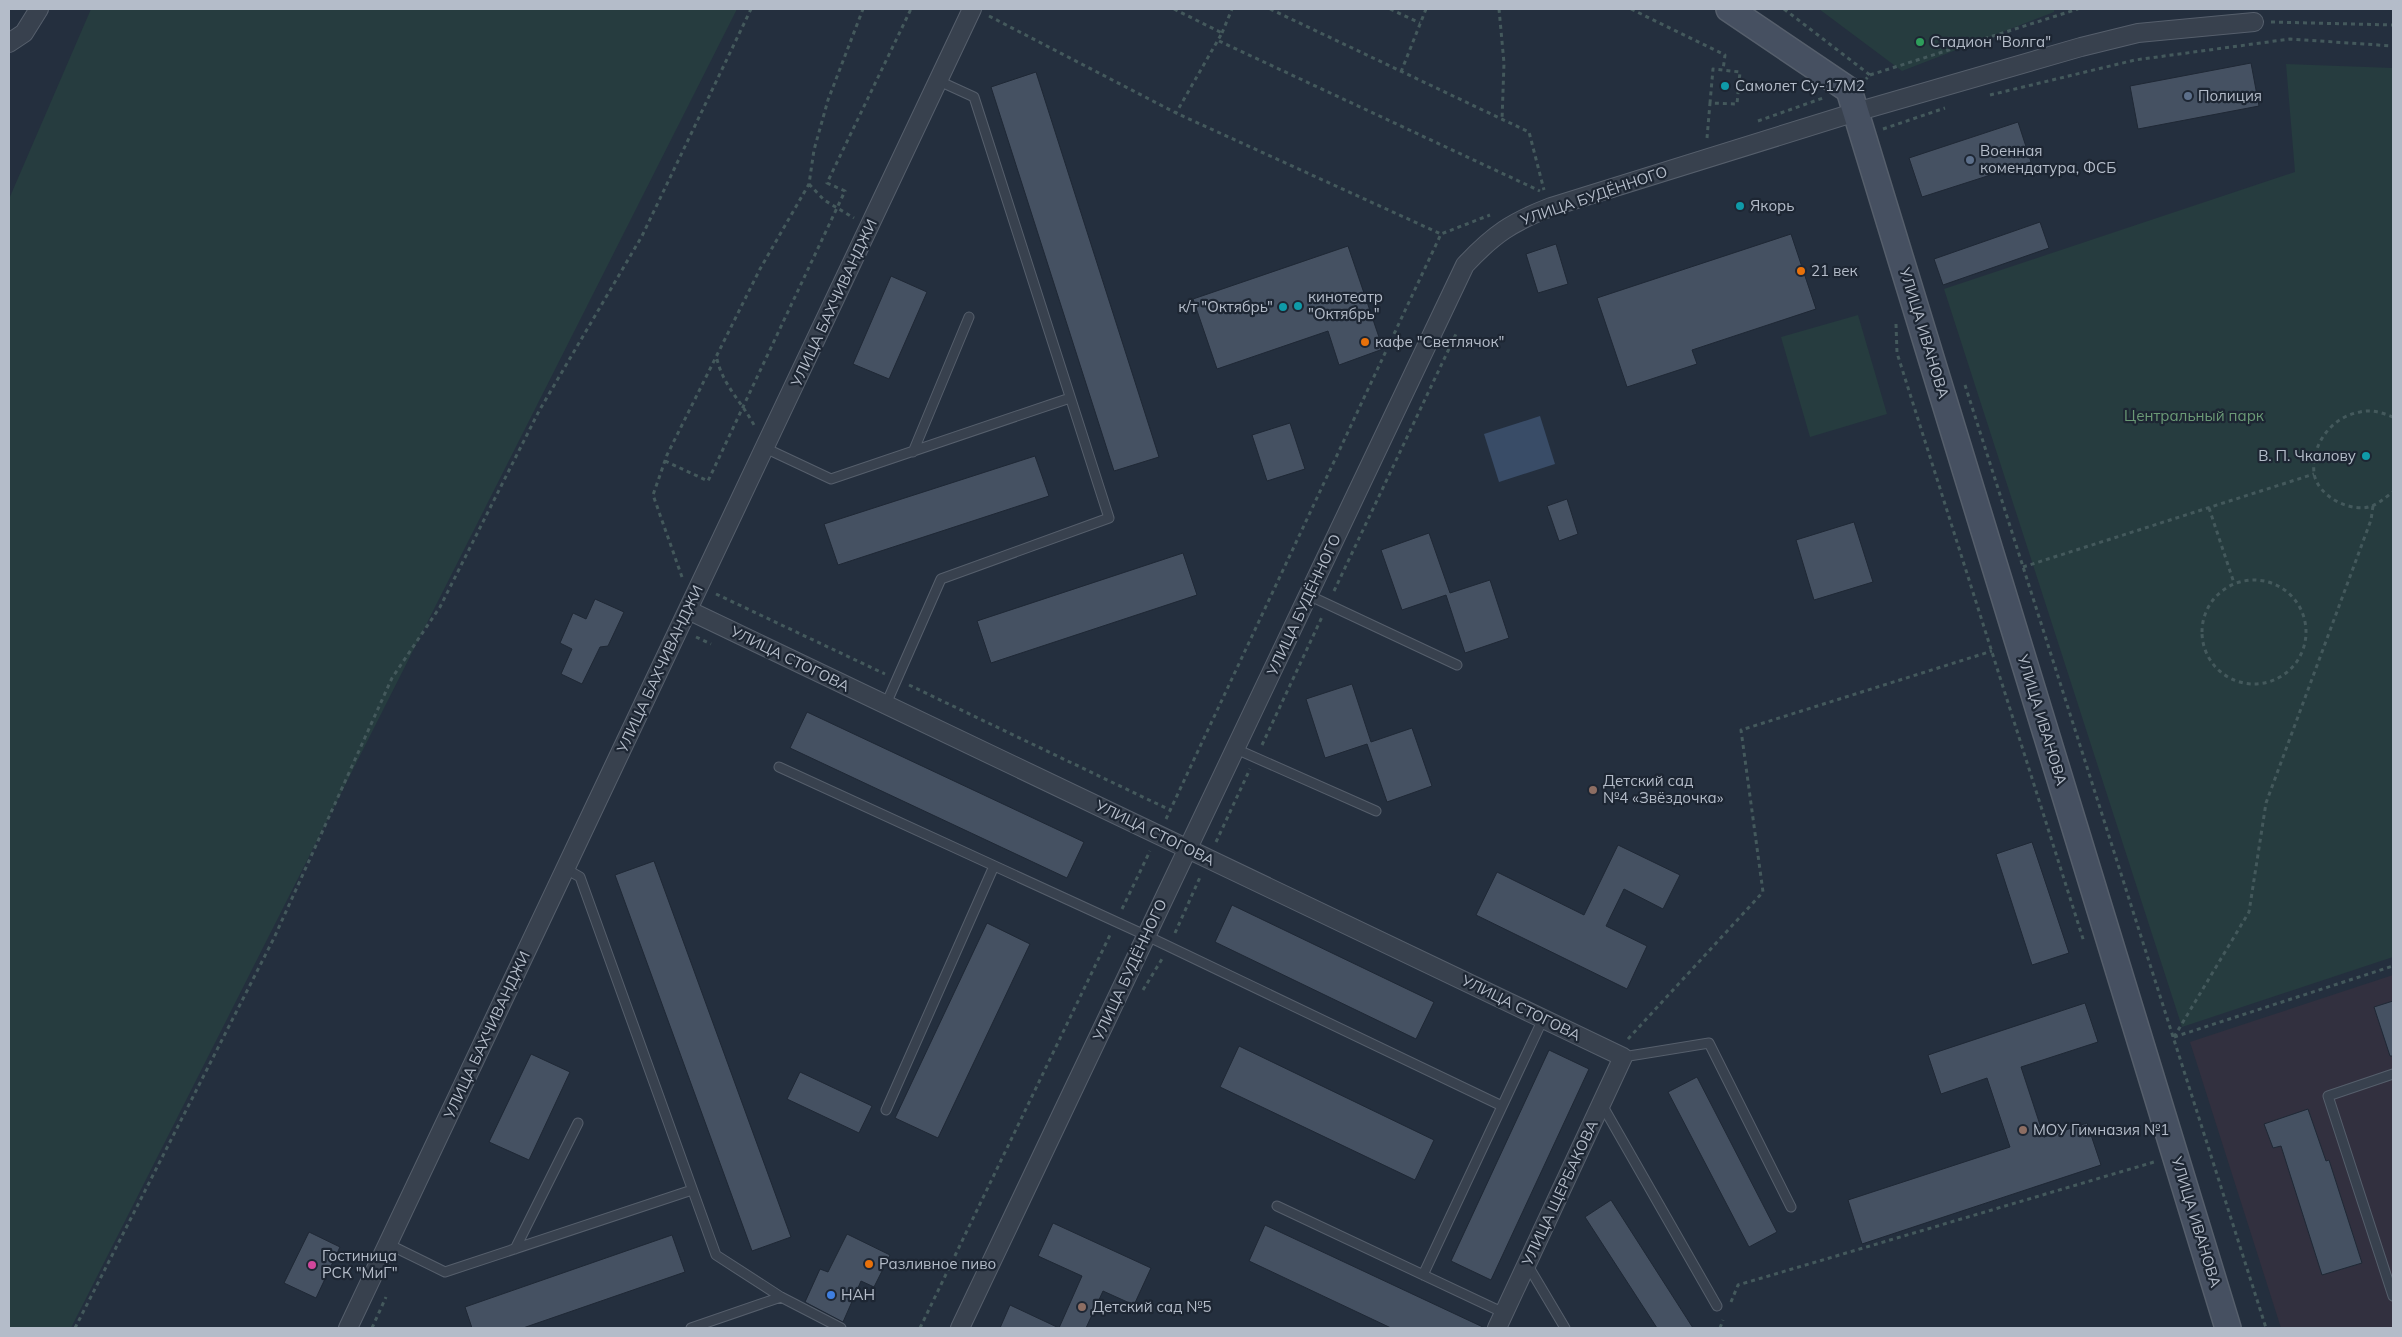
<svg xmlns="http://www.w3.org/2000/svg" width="2402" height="1337" font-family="Mulish,sans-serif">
	<rect width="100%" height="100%" fill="#242f3e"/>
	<path fill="#32303f" d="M 2393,975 L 2393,1328 L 2281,1328 L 2190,1042 Z"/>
	<path fill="#263c3f" d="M 91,9 L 737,9 L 71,1328 L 9,1328 L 9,199 Z
		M 1819,9 L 2054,9 L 2054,12 L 1902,71 Z
		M 2286,64 L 2393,68 L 2393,957 L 2182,1027 L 1944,289 L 2295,172 Z
		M 1858,315 L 1887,414 L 1810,437 L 1781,337 Z"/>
	<path fill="#394c67" d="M 1540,416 L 1555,464 L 1499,482 L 1484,434 Z"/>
	<path fill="#455162" stroke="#1f2835" d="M 2251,63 L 2259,106 L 2138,129 L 2130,86 Z
		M 1036,72 L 1159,457 L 1114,471 L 991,87 Z
		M 2018,122 L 2031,162 L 1922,197 L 1909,158 Z
		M 2040,222 L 2049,248 L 1943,285 L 1934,259 Z
		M 1791,234 L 1816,309 L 1692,350 L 1697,364 L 1627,387 L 1597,298 Z
		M 1556,244 L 1568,284 L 1538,293 L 1526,254 Z
		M 1348,246 L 1383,349 L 1339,365 L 1328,331 L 1217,369 L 1193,299 Z
		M 891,276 L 927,292 L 889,379 L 853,364 Z
		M 1290,423 L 1305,469 L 1267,481 L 1252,435 Z
		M 1035,456 L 1049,496 L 838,565 L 824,524 Z
		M 1567,499 L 1578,534 L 1559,541 L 1547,506 Z
		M 1854,522 L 1873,582 L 1814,600 L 1796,540 Z
		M 1429,533 L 1450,593 L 1490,580 L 1509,638 L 1465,653 L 1446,595 L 1402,610 L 1381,550 Z
		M 1183,553 L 1197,595 L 991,663 L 977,621 Z
		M 595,599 L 624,612 L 608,646 L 600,647 L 582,684 L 561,674 L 572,649 L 560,643 L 573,613 L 586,619 Z
		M 1352,684 L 1371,742 L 1412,728 L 1432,786 L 1387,802 L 1367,744 L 1325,758 L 1306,699 Z
		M 807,712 L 1084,842 L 1067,878 L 790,748 Z
		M 2032,842 L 2069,953 L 2032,965 L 1996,854 Z
		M 1618,845 L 1680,875 L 1663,909 L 1624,889 L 1606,926 L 1647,946 L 1627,989 L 1476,915 L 1497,872 L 1584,915 Z
		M 654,861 L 791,1237 L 752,1251 L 615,875 Z
		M 1232,905 L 1434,1002 L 1416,1039 L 1215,942 Z
		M 987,923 L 1030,944 L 938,1138 L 895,1118 Z
		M 2393,1001 L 2393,1056 L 2390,1056 L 2374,1007 Z
		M 2085,1003 L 2098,1042 L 2021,1067 L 2044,1137 L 2087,1123 L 2101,1165 L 1862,1244 L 1848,1200 L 2010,1147 L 1987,1078 L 1941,1094 L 1928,1055 Z
		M 1239,1046 L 1434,1140 L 1415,1180 L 1220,1087 Z
		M 1549,1050 L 1589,1069 L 1491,1280 L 1451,1261 Z
		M 531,1054 L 570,1072 L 529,1160 L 489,1142 Z
		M 800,1072 L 872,1106 L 859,1133 L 787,1099 Z
		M 1697,1077 L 1777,1232 L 1749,1247 L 1668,1092 Z
		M 2308,1109 L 2326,1161 L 2329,1160 L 2362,1263 L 2322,1275 L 2281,1146 L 2273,1148 L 2264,1124 Z
		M 1611,1200 L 1693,1328 L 1657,1328 L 1585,1217 Z
		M 1053,1223 L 1151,1268 L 1134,1305 L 1103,1291 L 1086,1328 L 1000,1328 L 1010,1305 L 1059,1328 L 1082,1276 L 1038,1256 Z
		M 1265,1225 L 1485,1328 L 1391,1328 L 1249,1261 Z
		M 309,1232 L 340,1247 L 316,1298 L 284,1283 Z
		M 847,1234 L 890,1255 L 874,1287 L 861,1281 L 843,1322 L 805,1302 L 820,1269 L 828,1272 Z
		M 672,1235 L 685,1272 L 523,1328 L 472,1328 L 465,1307 Z"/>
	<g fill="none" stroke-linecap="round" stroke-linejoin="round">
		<g stroke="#565f6c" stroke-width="11">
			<path id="lane" d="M 765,448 L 831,479 L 1070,398
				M 913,452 L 969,317
				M 1308,595 L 1457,665
				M 886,704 L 941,579 L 1109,518 L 974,97 L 939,81
				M 1236,749 L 1376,811
				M 779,767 L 1147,936 L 1502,1106
				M 566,869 L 580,877 L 716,1255 L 781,1297 L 841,1328
				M 1623,1057 L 1709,1043 L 1791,1207
				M 2393,1074 L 2328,1096 L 2393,1296
				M 1601,1103 L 1717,1306
				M 886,1110 L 994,866
				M 1277,1206 L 1504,1313
				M 388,1244 L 445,1272 L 692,1190
				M 515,1249 L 578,1123
				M 1527,1264 L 1565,1328
				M 1423,1275 L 1543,1019
				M 691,1328 L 781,1297"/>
		</g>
		<g stroke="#565f6c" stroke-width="20">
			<path id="street" d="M 9,43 L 24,33 L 39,9
				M 688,610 L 1623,1057 L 1497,1328
				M 348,1328 L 972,9
				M 960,1328 L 1465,265 C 1494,234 1512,222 1551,207 L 1856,112 L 2081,47 L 2138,33 L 2254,22"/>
		</g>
		<g stroke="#565f6c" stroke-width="28">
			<path id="secondary" d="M 1729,9 L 1849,90 L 2228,1328"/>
		</g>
		<path stroke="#44595c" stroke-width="3" stroke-dasharray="4 4" stroke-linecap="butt" d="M 1174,9 L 1222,33 L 1176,113
			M 1270,9 L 1529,132 L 1544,190
			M 1390,9 L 1420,23
			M 1499,9 L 1504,63 L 1502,120
			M 1631,9 L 1725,55 L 1723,70
			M 1784,9 L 1870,75 L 1866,79
			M 989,16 L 1176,113 L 1441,234
			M 2271,22 L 2393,25
			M 1222,33 L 1232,9
			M 1219,41 L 1540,191
			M 1401,72 L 1426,9
			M 1870,75 L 2078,9
			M 1990,95 L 2135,60 L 2290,39 L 2393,46
			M 1758,121 L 1823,98
			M 1883,129 L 1945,108
			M 1707,138 L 1710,103 L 1737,104 L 1740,72 L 1713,69 L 1710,103
			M 809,184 L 824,200 L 854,218
			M 1896,324 L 1897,353 L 2084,942
			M 717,359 C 723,386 743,403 755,427
			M 1965,385 L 2266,1328
			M 2393,417 C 2383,413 2371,409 2360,412 C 2331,417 2311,445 2314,473 C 2317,497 2354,515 2374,505 C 2381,502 2387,496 2393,492
			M 665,461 L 708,481 L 845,191 L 827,183 L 911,9
			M 2209,508 L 2234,583
			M 2023,567 L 2314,474
			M 682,577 L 653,495 L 667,455 L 760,269 L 809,184 L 814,150 L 828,100 L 863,9
			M2202 632a52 52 0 1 1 104 0a52 52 0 1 1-104 0Z
			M 1334,591 L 1456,334
			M 716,594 L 885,674
			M 696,637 L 711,644
			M 909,685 L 1170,810
			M 1262,745 L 1322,617
			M 1166,819 L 1441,234 L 1490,215
			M 1216,842 L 1250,769
			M 1122,909 L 1150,851
			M 1175,933 L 1201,875
			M 1143,990 L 1162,959
			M 2174,1037 L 2249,912 L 2266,803 L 2371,520 L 2373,506
			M 2174,1037 L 2393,966
			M 1628,1039 L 1763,892 L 1741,730 L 1992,651
			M 1731,1302 L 1738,1285 L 2154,1162
			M 75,1328 L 274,938 L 392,678 L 440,607 L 539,411 L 642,236 L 751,9
			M 372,1328 L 386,1297
			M 920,1328 L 1110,935
			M 1720,1328 L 1723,1320"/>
		<use href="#lane" stroke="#38414e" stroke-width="9"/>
		<use href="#street" stroke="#38414e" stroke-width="18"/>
		<use href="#secondary" stroke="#465061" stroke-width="25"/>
	</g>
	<circle fill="#2e9e5b" stroke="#1d2633" stroke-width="2" cx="1920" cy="42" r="5"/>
	<g fill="#0f9aa8" stroke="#1d2633" stroke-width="2">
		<circle cx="1725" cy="86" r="5"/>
		<circle cx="1740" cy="206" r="5"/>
		<circle cx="1298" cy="306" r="5"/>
		<circle cx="1283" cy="307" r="5"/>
		<circle cx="2366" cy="456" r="5"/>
	</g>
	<g fill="#5c6f8a" stroke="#1d2633" stroke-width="2">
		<circle cx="2188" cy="96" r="5"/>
		<circle cx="1970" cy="160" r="5"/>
	</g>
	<g fill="#e8710a" stroke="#1d2633" stroke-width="2">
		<circle cx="1801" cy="271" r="5"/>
		<circle cx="1365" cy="342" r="5"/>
		<circle cx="869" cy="1264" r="5"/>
	</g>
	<g fill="#8d6e63" stroke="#1d2633" stroke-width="2">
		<circle cx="1593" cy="790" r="5"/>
		<circle cx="2023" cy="1130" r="5"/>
		<circle cx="1082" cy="1307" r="5"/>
	</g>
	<circle fill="#d1479c" stroke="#1d2633" stroke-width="2" cx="312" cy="1265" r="5"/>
	<circle fill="#3f7fe0" stroke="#1d2633" stroke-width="2" cx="831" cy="1295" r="5"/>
	<g text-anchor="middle" stroke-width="4.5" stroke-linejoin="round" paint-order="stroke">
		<g font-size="15" fill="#b4bcc9" stroke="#1d2633" text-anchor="start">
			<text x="1930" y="47">Стадион "Волга"</text>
			<text x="1735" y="91">Самолет Су-17М2</text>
			<text x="2198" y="101">Полиция</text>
			<text x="1980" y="156">Военная<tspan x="1980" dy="17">комендатура, ФСБ</tspan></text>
			<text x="1750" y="211">Якорь</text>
			<text x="1811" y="276">21 век</text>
			<text x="1308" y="302">кинотеатр<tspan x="1308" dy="17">"Октябрь"</tspan></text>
			<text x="1273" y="312" text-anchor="end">к/т "Октябрь"</text>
			<text x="1375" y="347">кафе "Светлячок"</text>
			<text x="2356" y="461" text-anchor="end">В. П. Чкалову</text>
			<text x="1603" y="786">Детский сад<tspan x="1603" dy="17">№4 «Звёздочка»</tspan></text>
			<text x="2033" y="1135">МОУ Гимназия №1</text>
			<text x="322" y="1261">Гостиница<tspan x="322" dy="17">РСК "МиГ"</tspan></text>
			<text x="879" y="1269">Разливное пиво</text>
			<text x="841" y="1300">НАН</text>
			<text x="1092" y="1312">Детский сад №5</text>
		</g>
		<g font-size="15" fill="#b4bcc9" stroke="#1d2633">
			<text transform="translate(1594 196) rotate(-19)" y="5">УЛИЦА БУДЁННОГО</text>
			<text transform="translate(834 303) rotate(-65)" y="5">УЛИЦА БАХЧИВАНДЖИ</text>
			<text transform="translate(1924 333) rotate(73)" y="5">УЛИЦА ИВАНОВА</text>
			<text transform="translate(1304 605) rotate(-65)" y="5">УЛИЦА БУДЁННОГО</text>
			<text transform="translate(790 659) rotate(26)" y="5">УЛИЦА СТОГОВА</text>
			<text transform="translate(660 669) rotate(-65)" y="5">УЛИЦА БАХЧИВАНДЖИ</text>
			<text transform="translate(2042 720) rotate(73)" y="5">УЛИЦА ИВАНОВА</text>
			<text transform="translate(1155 833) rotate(26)" y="5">УЛИЦА СТОГОВА</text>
			<text transform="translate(1130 970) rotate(-65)" y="5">УЛИЦА БУДЁННОГО</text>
			<text transform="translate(1521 1008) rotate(26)" y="5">УЛИЦА СТОГОВА</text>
			<text transform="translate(487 1035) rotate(-65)" y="5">УЛИЦА БАХЧИВАНДЖИ</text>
			<text transform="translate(1560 1193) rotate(-65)" y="5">УЛИЦА ЩЕРБАКОВА</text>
			<text transform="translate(2196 1222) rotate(73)" y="5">УЛИЦА ИВАНОВА</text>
		</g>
		<g font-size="15" fill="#6b9a76" stroke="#1d2633">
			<text x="2194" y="421">Центральный парк</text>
		</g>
	</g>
	<rect width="2402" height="1337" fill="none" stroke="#b4bcc9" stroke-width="20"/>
</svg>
